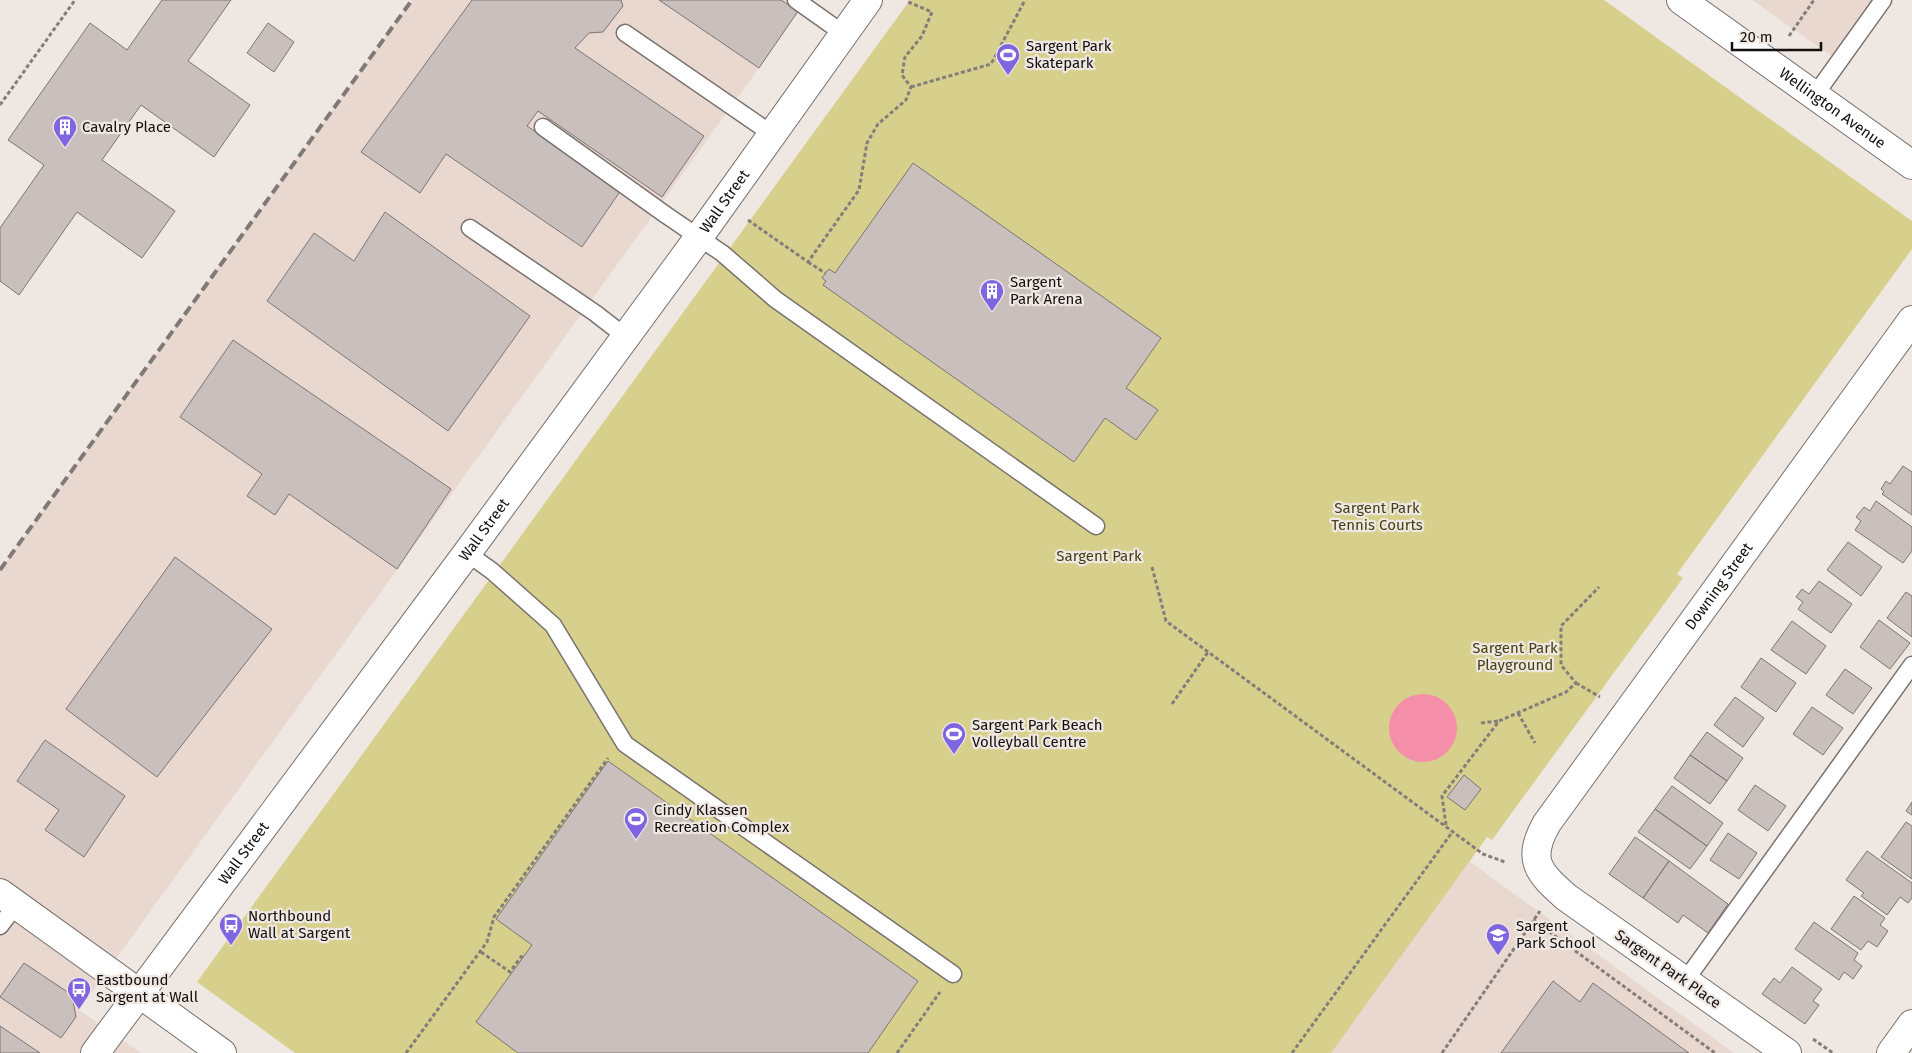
<svg xmlns="http://www.w3.org/2000/svg" width="1912" height="1053" font-family="'Fira Sans',sans-serif">
	<rect width="100%" height="100%" fill="#efe7e2"/>
	<path fill="#e8d8cf" d="M 412,0 L 808,0 L 79,1010 L 141,1053 L 0,1053 L 0,570 Z
		M 1752,0 L 1874,0 L 1833,57 Z
		M 1466,859 L 1734,1053 L 1328,1053 Z"/>
	<path fill="#d6d08c" d="M 910,0 L 1604,0 L 1912,221 L 1912,249 L 1677,574 L 1683,578 L 1492,840 L 1487,837 L 1331,1053 L 295,1053 L 197,982 Z"/>
	<path fill="#f58fa9" d="M1389 728a34 34 0 1 1 68 0a34 34 0 1 1-68 0Z"/>
	<path fill="#c9c0be" stroke="#7d7473" d="M 162,0 L 231,0 L 188,61 L 250,105 L 214,157 L 141,105 L 102,160 L 175,211 L 142,258 L 77,212 L 19,295 L 0,281 L 0,228 L 44,165 L 8,140 L 90,23 L 127,50 Z
		M 472,0 L 621,0 L 623,6 L 603,32 L 589,33 L 575,48 L 704,136 L 662,197 L 538,111 L 527,126 L 621,190 L 582,247 L 446,154 L 420,193 L 361,152 Z
		M 659,0 L 781,0 L 798,11 L 759,68 Z
		M 268,23 L 294,42 L 274,72 L 247,53 Z
		M 913,163 L 1161,338 L 1126,388 L 1158,410 L 1136,440 L 1105,418 L 1074,462 L 823,285 L 826,281 L 822,278 L 829,269 L 835,273 Z
		M 385,212 L 530,316 L 448,431 L 267,301 L 314,233 L 354,261 Z
		M 233,340 L 451,489 L 397,569 L 289,494 L 275,515 L 247,496 L 262,474 L 180,417 Z
		M 1903,466 L 1912,472 L 1912,515 L 1882,494 L 1884,492 L 1881,489 L 1886,481 L 1890,484 Z
		M 1876,501 L 1912,527 L 1912,551 L 1903,563 L 1855,530 L 1861,521 L 1856,517 L 1864,507 L 1870,511 Z
		M 1848,542 L 1882,567 L 1861,596 L 1827,570 Z
		M 175,557 L 272,629 L 157,777 L 66,709 Z
		M 1819,581 L 1852,604 L 1831,633 L 1798,609 L 1803,602 L 1796,597 L 1802,589 L 1809,594 Z
		M 1906,592 L 1912,596 L 1912,637 L 1887,618 Z
		M 1879,620 L 1910,643 L 1890,669 L 1860,647 Z
		M 1792,621 L 1826,646 L 1806,674 L 1771,650 Z
		M 1761,658 L 1796,683 L 1776,712 L 1741,687 Z
		M 1845,669 L 1872,688 L 1853,714 L 1826,695 Z
		M 1735,697 L 1764,718 L 1743,747 L 1714,725 Z
		M 1812,707 L 1843,728 L 1823,755 L 1793,734 Z
		M 1707,732 L 1743,758 L 1727,781 L 1690,755 Z
		M 45,740 L 125,796 L 84,857 L 45,830 L 59,810 L 17,781 Z
		M 1690,755 L 1727,781 L 1710,804 L 1674,778 Z
		M 608,761 L 918,981 L 868,1053 L 518,1053 L 476,1022 L 532,945 L 496,919 Z
		M 1464,775 L 1481,789 L 1465,810 L 1447,797 Z
		M 1755,785 L 1786,806 L 1768,831 L 1738,810 Z
		M 1672,786 L 1723,823 L 1707,846 L 1655,809 Z
		M 1912,802 L 1912,815 L 1906,811 Z
		M 1655,809 L 1707,846 L 1690,869 L 1638,832 Z
		M 1906,822 L 1912,826 L 1912,879 L 1881,857 Z
		M 1728,833 L 1757,853 L 1739,879 L 1710,860 Z
		M 1635,837 L 1669,861 L 1643,898 L 1609,874 Z
		M 1867,851 L 1912,883 L 1912,898 L 1908,903 L 1900,897 L 1887,915 L 1861,896 L 1864,893 L 1846,880 Z
		M 1669,861 L 1728,904 L 1708,933 L 1683,915 L 1678,923 L 1643,898 Z
		M 1854,896 L 1885,918 L 1880,925 L 1888,931 L 1877,947 L 1868,941 L 1861,950 L 1831,929 Z
		M 1814,922 L 1858,953 L 1854,960 L 1862,966 L 1853,979 L 1844,972 L 1839,980 L 1795,949 Z
		M 24,963 L 72,995 L 76,1017 L 61,1038 L 0,997 Z
		M 1792,967 L 1822,989 L 1813,1001 L 1819,1005 L 1805,1024 L 1762,994 L 1774,978 L 1780,983 Z
		M 1553,981 L 1580,1002 L 1593,983 L 1689,1053 L 1501,1053 Z
		M 0,1026 L 40,1053 L 0,1053 Z"/>
	<g fill="none" stroke-linecap="round" stroke-linejoin="round">
		<g stroke="#79726e" stroke-width="19">
			<path id="lane" d="M 796,0 L 844,34
				M 625,33 L 772,134
				M 1815,95 L 1883,0
				M 543,127 L 666,215 L 722,253 L 775,299 L 1096,526
				M 470,228 L 595,313 L 626,337
				M 467,553 L 492,571 L 553,625 L 625,744 L 953,974
				M 0,926 L 16,905
				M 1685,981 L 1912,665"/>
		</g>
		<g stroke="#79726e" stroke-width="30">
			<g id="street">
				<path id="s1" d="M 1787,1053 L 1566,897 C 1538,872 1526,860 1547,823 L 1912,320"/>
				<path d="M 1891,1053 L 1912,1024"/>
			</g>
		</g>
		<g stroke="#79726e" stroke-width="30">
			<g id="secondary">
				<path id="s2" d="M 1681,0 L 1912,165"/>
				<path d="M 0,893 L 222,1053"/>
				<path id="s3" d="M 95,1053 L 467,553 L 699,237 L 868,0"/>
			</g>
		</g>
		<path stroke="#847e7b" stroke-width="3" stroke-dasharray="4 2.5" stroke-linecap="butt" d="M 1789,36 L 1814,0
			M 911,87 L 991,64 L 1025,0
			M 0,105 L 75,0
			M 748,220 L 808,262 L 859,190 L 867,143 L 878,124 L 906,100 L 911,87 L 902,75 L 905,57 L 922,36 L 932,12 L 906,1
			M 808,262 L 825,273
			M 1152,567 L 1166,621 L 1483,854 L 1505,862
			M 1576,683 L 1600,697
			M 1172,704 L 1208,652
			M 1518,713 L 1535,743
			M 1481,723 L 1498,721
			M 1446,825 L 1442,796 L 1499,721 L 1566,692 L 1576,683 L 1561,665 L 1561,626 L 1599,587
			M 1533,920 L 1715,1053
			M 481,952 L 510,972 L 524,953
			M 1813,1039 L 1833,1053
			M 406,1053 L 487,942 L 494,917 L 608,758
			M 897,1053 L 940,992
			M 1292,1053 L 1453,831
			M 1442,1053 L 1540,911"/>
		<use href="#lane" stroke="#fff" stroke-width="16"/>
		<use href="#street" stroke="#fff" stroke-width="28"/>
		<use href="#secondary" stroke="#fff" stroke-width="28"/>
		<path stroke="#807a77" stroke-width="4" stroke-dasharray="10 5" stroke-linecap="butt" d="M 0,570 L 412,0"/>
	</g>
	<defs>
		<g id="stadium-pin" transform="scale(1.25)"><path d="M0 17L-7.5 6A9.5 9.5 0 1 1 7.5 6Z" fill="#7f65e0" stroke="#efe7e2"/><path d="M0-5a6.5 5 0 1 0 0 10a6.5 5 0 1 0 0-10ZM-3.5-1.8h7v3.6h-7Z" fill="#fff"/></g>
		<g id="building-pin" transform="scale(1.25)"><path d="M0 17L-7.5 6A9.5 9.5 0 1 1 7.5 6Z" fill="#7f65e0" stroke="#efe7e2"/><path d="M-4-6H4V6H1V3H-1V6H-4ZM-2.5-4.3h1.7v1.8h-1.7ZM.8-4.3h1.7v1.8H.8ZM-2.5-1h1.7V.8h-1.7ZM.8-1h1.7V.8H.8Z" fill="#fff"/></g>
		<g id="bus-pin" transform="scale(1.25)"><path d="M0 17L-7.5 6A9.5 9.5 0 1 1 7.5 6Z" fill="#7f65e0" stroke="#efe7e2"/><path d="M-5-6H5V4H4V6H2V4H-2V6H-4V4H-5ZM-3.5-4V0h7V-4ZM-3.5 1.2v1.5H-2V1.2ZM2 1.2v1.5H3.5V1.2Z" fill="#fff"/></g>
		<g id="school-pin" transform="scale(1.25)"><path d="M0 17L-7.5 6A9.5 9.5 0 1 1 7.5 6Z" fill="#7f65e0" stroke="#efe7e2"/><path d="M0-5L7-2L0 1L-7-2ZM-4 1L0 2.5L4 1V4Q0 6-4 4Z" fill="#fff"/></g>
	</defs>
	<g fill-rule="evenodd">
		<use href="#stadium-pin" x="1008" y="55"/>
		<use href="#building-pin" x="65" y="127"/>
		<use href="#building-pin" x="992" y="291"/>
		<use href="#stadium-pin" x="954" y="734"/>
		<use href="#stadium-pin" x="636" y="819"/>
		<use href="#bus-pin" x="231" y="925"/>
		<use href="#school-pin" x="1498" y="935"/>
		<use href="#bus-pin" x="79" y="989"/>
	</g>
	<g text-anchor="middle" stroke-width="4.5" stroke-linejoin="round" paint-order="stroke">
		<g font-size="15" fill="#120f0e" stroke="#efe7e2" text-anchor="start">
			<text x="1026" y="51">Sargent Park<tspan x="1026" dy="17">Skatepark</tspan></text>
			<text x="82" y="132">Cavalry Place</text>
			<text x="1010" y="287">Sargent<tspan x="1010" dy="17">Park Arena</tspan></text>
			<text x="972" y="730">Sargent Park Beach<tspan x="972" dy="17">Volleyball Centre</tspan></text>
			<text x="654" y="815">Cindy Klassen<tspan x="654" dy="17">Recreation Complex</tspan></text>
			<text x="248" y="921">Northbound<tspan x="248" dy="17">Wall at Sargent</tspan></text>
			<text x="1516" y="931">Sargent<tspan x="1516" dy="17">Park School</tspan></text>
			<text x="96" y="985">Eastbound<tspan x="96" dy="17">Sargent at Wall</tspan></text>
		</g>
		<g font-size="15" fill="#120f0e" stroke="#efe7e2">
			<text dy="5" stroke="none"><textPath href="#s2" startOffset="186">Wellington Avenue</textPath></text>
			<text dy="5" stroke="none"><textPath href="#s3" startOffset="1059">Wall Street</textPath></text>
			<text dy="5" stroke="none"><textPath href="#s3" startOffset="652">Wall Street</textPath></text>
			<text dy="5" stroke="none"><textPath href="#s1" startOffset="650">Downing Street</textPath></text>
			<text dy="5" stroke="none"><textPath href="#s3" startOffset="249">Wall Street</textPath></text>
			<text transform="translate(1668 969) rotate(35)" y="5">Sargent Park Place</text>
		</g>
		<g font-size="15" fill="#444014" stroke="#efe7e2">
			<text x="1377" y="513">Sargent Park<tspan x="1377" dy="17">Tennis Courts</tspan></text>
			<text x="1099" y="561">Sargent Park</text>
			<text x="1515" y="653">Sargent Park<tspan x="1515" dy="17">Playground</tspan></text>
		</g>
	</g>
	<path d="M1732 42v8h89v-8" fill="none" stroke="#120f0e" stroke-width="2.5"/>
	<text x="1740" y="42" font-size="15" fill="#120f0e" stroke="#efe7e2" stroke-width="4" paint-order="stroke">20 m</text>
</svg>
